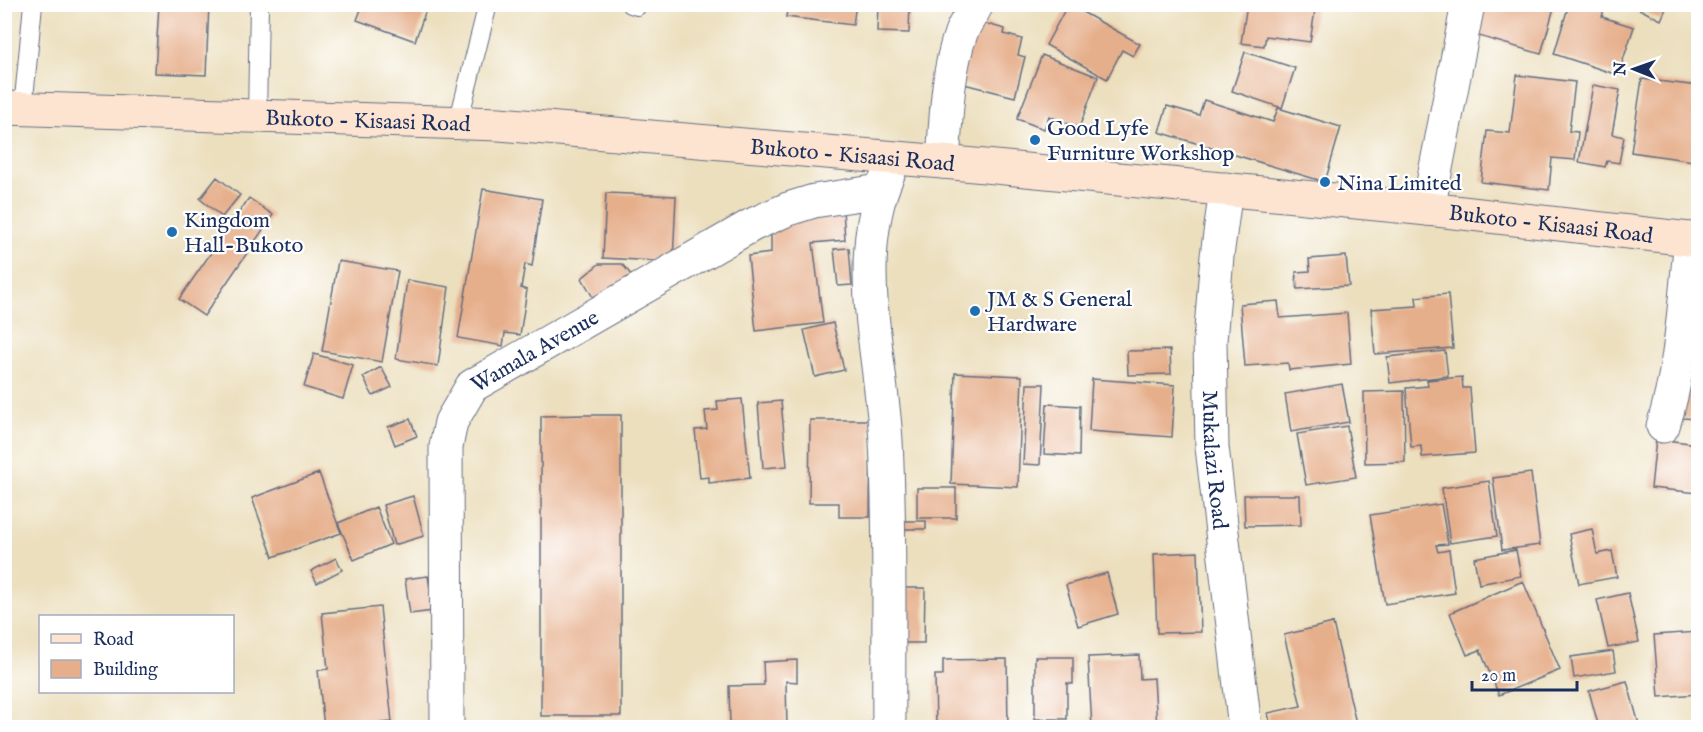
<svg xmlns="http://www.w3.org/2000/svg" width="1703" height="732" font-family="'IM FELL English',serif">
	<rect width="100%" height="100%" fill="#fff"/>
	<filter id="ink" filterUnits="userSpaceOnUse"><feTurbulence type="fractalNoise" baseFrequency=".0167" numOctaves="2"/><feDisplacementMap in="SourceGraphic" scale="12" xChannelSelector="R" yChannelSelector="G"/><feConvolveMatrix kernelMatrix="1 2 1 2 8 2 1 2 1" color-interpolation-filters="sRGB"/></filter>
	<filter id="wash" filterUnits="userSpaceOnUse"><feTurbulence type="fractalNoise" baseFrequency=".008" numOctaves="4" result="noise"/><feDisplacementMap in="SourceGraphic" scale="24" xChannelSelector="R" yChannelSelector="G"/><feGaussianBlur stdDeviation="1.35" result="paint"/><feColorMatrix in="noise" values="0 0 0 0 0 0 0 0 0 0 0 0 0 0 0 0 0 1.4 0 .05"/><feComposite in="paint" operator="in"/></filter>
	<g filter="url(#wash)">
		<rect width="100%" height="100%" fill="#ecdfbe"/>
		<g id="blocks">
			<path fill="#e6af8b" d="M 159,4 L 209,4 L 206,75 L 155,73 Z
				M 363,4 L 428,4 L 415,41 L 357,20 Z
				M 788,4 L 856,4 L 853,25 L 786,17 Z
				M 878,4 L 910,4 L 909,33 L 877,32 Z
				M 1068,4 L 1140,44 L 1133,56 L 1122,50 L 1107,79 L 1046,45 Z
				M 1247,4 L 1316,4 L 1310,42 L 1266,36 L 1264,46 L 1241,43 Z
				M 1480,4 L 1555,4 L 1541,54 L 1472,34 Z
				M 1569,4 L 1605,4 L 1602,17 L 1634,27 L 1618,75 L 1554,54 Z
				M 1629,4 L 1668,4 L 1661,20 Z
				M 976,21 L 1005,29 L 1004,34 L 1022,39 L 1018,55 L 1025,57 L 1015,97 L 960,83 Z
				M 1245,52 L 1295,68 L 1282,108 L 1232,91 Z
				M 1042,55 L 1098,77 L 1079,128 L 1049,116 L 1044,129 L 1017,119 Z
				M 1517,75 L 1575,82 L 1569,131 L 1578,132 L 1575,160 L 1552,158 L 1549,190 L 1481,182 L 1487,131 L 1510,133 Z
				M 1642,79 L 1698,86 L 1698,139 L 1696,139 L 1693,161 L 1631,152 Z
				M 1593,85 L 1620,90 L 1612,134 L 1624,137 L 1619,163 L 1607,161 L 1605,167 L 1579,162 Z
				M 1204,100 L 1273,122 L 1278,108 L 1341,127 L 1325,182 L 1159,132 L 1167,106 L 1199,115 Z
				M 217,177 L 240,195 L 222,217 L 200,199 Z
				M 483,189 L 542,199 L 532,266 L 525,264 L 521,288 L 527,290 L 520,335 L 505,333 L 503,346 L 458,338 Z
				M 606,193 L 676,196 L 673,262 L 603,258 Z
				M 249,198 L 273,215 L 204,316 L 179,299 Z
				M 843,209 L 845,240 L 813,243 L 823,323 L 756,331 L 748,256 L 771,253 L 771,222 Z
				M 849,248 L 852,285 L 838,286 L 834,249 Z
				M 1346,256 L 1349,286 L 1297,289 L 1296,272 L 1310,271 L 1309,259 Z
				M 338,261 L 398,271 L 382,362 L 322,351 Z
				M 599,264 L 622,264 L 634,278 L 595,301 L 582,278 Z
				M 407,280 L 449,287 L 438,366 L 396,359 Z
				M 1448,294 L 1453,348 L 1375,354 L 1371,309 L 1417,306 L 1416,297 Z
				M 1278,301 L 1280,318 L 1347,313 L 1351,364 L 1289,370 L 1288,363 L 1245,366 L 1240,304 Z
				M 833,323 L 844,370 L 815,377 L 804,330 Z
				M 1698,326 L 1698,369 L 1688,369 Z
				M 1170,350 L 1171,374 L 1128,375 L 1127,351 Z
				M 1445,351 L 1448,376 L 1390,383 L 1387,357 Z
				M 314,354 L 353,365 L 343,399 L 304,387 Z
				M 381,367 L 392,387 L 373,396 L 363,377 Z
				M 955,373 L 1022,376 L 1018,487 L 951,484 Z
				M 1462,377 L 1463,388 L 1470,388 L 1475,453 L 1422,457 L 1421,446 L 1411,447 L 1406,388 L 1428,386 L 1427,380 Z
				M 1684,377 L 1698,377 L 1698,419 L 1683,418 Z
				M 1092,379 L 1175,385 L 1172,437 L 1089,431 Z
				M 1027,384 L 1044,384 L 1040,465 L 1023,464 Z
				M 1342,384 L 1349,422 L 1291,432 L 1285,394 Z
				M 1404,391 L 1405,462 L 1365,463 L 1364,392 Z
				M 742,399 L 750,478 L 709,483 L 709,477 L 700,478 L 695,430 L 707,429 L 705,411 L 718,410 L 717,401 Z
				M 781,401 L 787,466 L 763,468 L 758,403 Z
				M 1047,404 L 1080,406 L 1079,456 L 1044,454 Z
				M 584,415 L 621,415 L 621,716 L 541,716 L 541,416 Z
				M 410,419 L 417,436 L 395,445 L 388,427 Z
				M 810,420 L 871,420 L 870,517 L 839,517 L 839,503 L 809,503 Z
				M 1347,426 L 1356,477 L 1306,485 L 1297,434 Z
				M 1656,439 L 1698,444 L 1698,493 L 1651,488 Z
				M 319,473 L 341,533 L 273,557 L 252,498 Z
				M 1531,473 L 1540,545 L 1502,550 L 1493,478 Z
				M 1489,481 L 1497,536 L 1450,543 L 1442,488 Z
				M 917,488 L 956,488 L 956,518 L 917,518 Z
				M 1244,495 L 1300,495 L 1301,525 L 1245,526 Z
				M 413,496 L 424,536 L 394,545 L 383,505 Z
				M 1441,504 L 1448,544 L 1436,545 L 1438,552 L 1449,550 L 1455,593 L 1385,604 L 1370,515 Z
				M 376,507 L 391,544 L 354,560 L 338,523 Z
				M 899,521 L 926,521 L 926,529 L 898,529 Z
				M 1592,529 L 1597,554 L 1612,551 L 1617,577 L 1579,584 L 1569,534 Z
				M 1516,550 L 1521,576 L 1479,584 L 1474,558 Z
				M 1198,552 L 1201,632 L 1157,633 L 1154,554 Z
				M 336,558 L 342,570 L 317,583 L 311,571 Z
				M 1107,573 L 1118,614 L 1078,626 L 1066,585 Z
				M 428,576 L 433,611 L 410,614 L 405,579 Z
				M 1523,581 L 1560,670 L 1499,695 L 1480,650 L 1467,655 L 1450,613 Z
				M 900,588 L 925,588 L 924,643 L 900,643 Z
				M 1628,593 L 1639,642 L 1608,648 L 1597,600 Z
				M 380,607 L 392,722 L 324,728 L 318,670 L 328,669 L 322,613 Z
				M 1333,623 L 1357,728 L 1271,728 L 1268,713 L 1301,706 L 1284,635 Z
				M 1698,632 L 1698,694 L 1659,697 L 1654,635 Z
				M 1613,651 L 1616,671 L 1574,678 L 1571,657 Z
				M 1139,655 L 1140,679 L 1154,678 L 1157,728 L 1092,728 L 1088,657 Z
				M 1035,657 L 1073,657 L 1073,684 L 1067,683 L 1067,719 L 1035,719 Z
				M 1007,659 L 1008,728 L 936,728 L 935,675 L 943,675 L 943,660 Z
				M 797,660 L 797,682 L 786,681 L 787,728 L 730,728 L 729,686 L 764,685 L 763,662 Z
				M 1627,681 L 1640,728 L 1599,728 L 1589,691 Z"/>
		</g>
	</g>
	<g filter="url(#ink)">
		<use href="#blocks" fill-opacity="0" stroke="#646d80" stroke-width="1.5"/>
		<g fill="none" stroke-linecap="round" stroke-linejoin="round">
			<g stroke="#646d80" stroke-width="20">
				<path id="lane" d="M 631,4 L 637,6
					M 23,109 L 33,4
					M 257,117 L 259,4
					M 458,123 L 488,4"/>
			</g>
			<g stroke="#646d80" stroke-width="35">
				<g id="street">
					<path d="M 943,162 C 946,121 947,71 961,33 C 965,23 972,14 977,4"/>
					<path id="s1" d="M 1226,189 L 1217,256 L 1210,341 L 1212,447 L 1245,728"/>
					<path d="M 1428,209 L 1468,4"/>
					<path d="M 1663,426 C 1682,367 1684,301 1691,239"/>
					<path id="s2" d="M 447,728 L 446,447 L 451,422 L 472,386 L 752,225 L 788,209 L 814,201 L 880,191"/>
					<path d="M 889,728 C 888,632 891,536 886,441 C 881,354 851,255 889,172"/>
				</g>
			</g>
			<g stroke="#646d80" stroke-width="35">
				<g id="secondary">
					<path id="s3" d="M 4,108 L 499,124 L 943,162 L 1428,209 L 1698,240"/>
				</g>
			</g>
			<use href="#lane" stroke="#fff" stroke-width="18"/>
			<use href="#street" stroke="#fff" stroke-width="33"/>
			<use href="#secondary" stroke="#fde4d1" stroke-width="33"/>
		</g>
	</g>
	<g fill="#1f6fb2" stroke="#fff" stroke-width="2">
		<circle cx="1035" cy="140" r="6"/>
		<circle cx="1325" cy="182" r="6"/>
		<circle cx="172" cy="232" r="6"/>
		<circle cx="975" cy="311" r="6"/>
	</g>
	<g text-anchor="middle" stroke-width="4.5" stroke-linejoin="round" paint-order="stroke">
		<g font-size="22" fill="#1b2f5e" stroke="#fff">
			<text dy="8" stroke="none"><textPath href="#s3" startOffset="364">Bukoto - Kisaasi Road</textPath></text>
			<text dy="8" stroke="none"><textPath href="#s3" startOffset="850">Bukoto - Kisaasi Road</textPath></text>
			<text dy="8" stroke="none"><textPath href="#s3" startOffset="1552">Bukoto - Kisaasi Road</textPath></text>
			<text dy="8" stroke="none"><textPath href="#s2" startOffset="420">Wamala Avenue</textPath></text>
			<text dy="8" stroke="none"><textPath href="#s1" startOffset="272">Mukalazi Road</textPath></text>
		</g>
		<g font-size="22" fill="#1b2f5e" stroke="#fff" text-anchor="start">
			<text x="1047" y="135">Good Lyfe<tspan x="1047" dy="25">Furniture Workshop</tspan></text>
			<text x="1337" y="190">Nina Limited</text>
			<text x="184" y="227">Kingdom<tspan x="184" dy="25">Hall-Bukoto</tspan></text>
			<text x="987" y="306">JM &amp; S General<tspan x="987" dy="25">Hardware</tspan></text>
		</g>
	</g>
	<rect width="1703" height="732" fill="none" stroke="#fff" stroke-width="24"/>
	<rect x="39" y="615" width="195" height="78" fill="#ffffff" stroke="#a4acbf" stroke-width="1.5"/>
	<rect x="51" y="634" width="30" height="9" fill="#fde4d1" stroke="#a4acbf" stroke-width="1.5"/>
	<text x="93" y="645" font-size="18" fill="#1b2f5e">Road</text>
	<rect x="51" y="660" width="30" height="18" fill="#e6af8b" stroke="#a4acbf" stroke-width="1.5"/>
	<text x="93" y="675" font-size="18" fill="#1b2f5e">Building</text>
	<g transform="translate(1634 69) rotate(271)" stroke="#ffffff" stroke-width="4.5" paint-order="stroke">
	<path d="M0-4.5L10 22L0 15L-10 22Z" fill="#1b2f5e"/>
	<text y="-9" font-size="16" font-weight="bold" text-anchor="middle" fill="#1b2f5e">N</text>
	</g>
	<path d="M1472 681v9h105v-9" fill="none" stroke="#1b2f5e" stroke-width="3"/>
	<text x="1481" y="681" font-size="18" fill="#1b2f5e" stroke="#ffffff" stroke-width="4.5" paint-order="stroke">20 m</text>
</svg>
